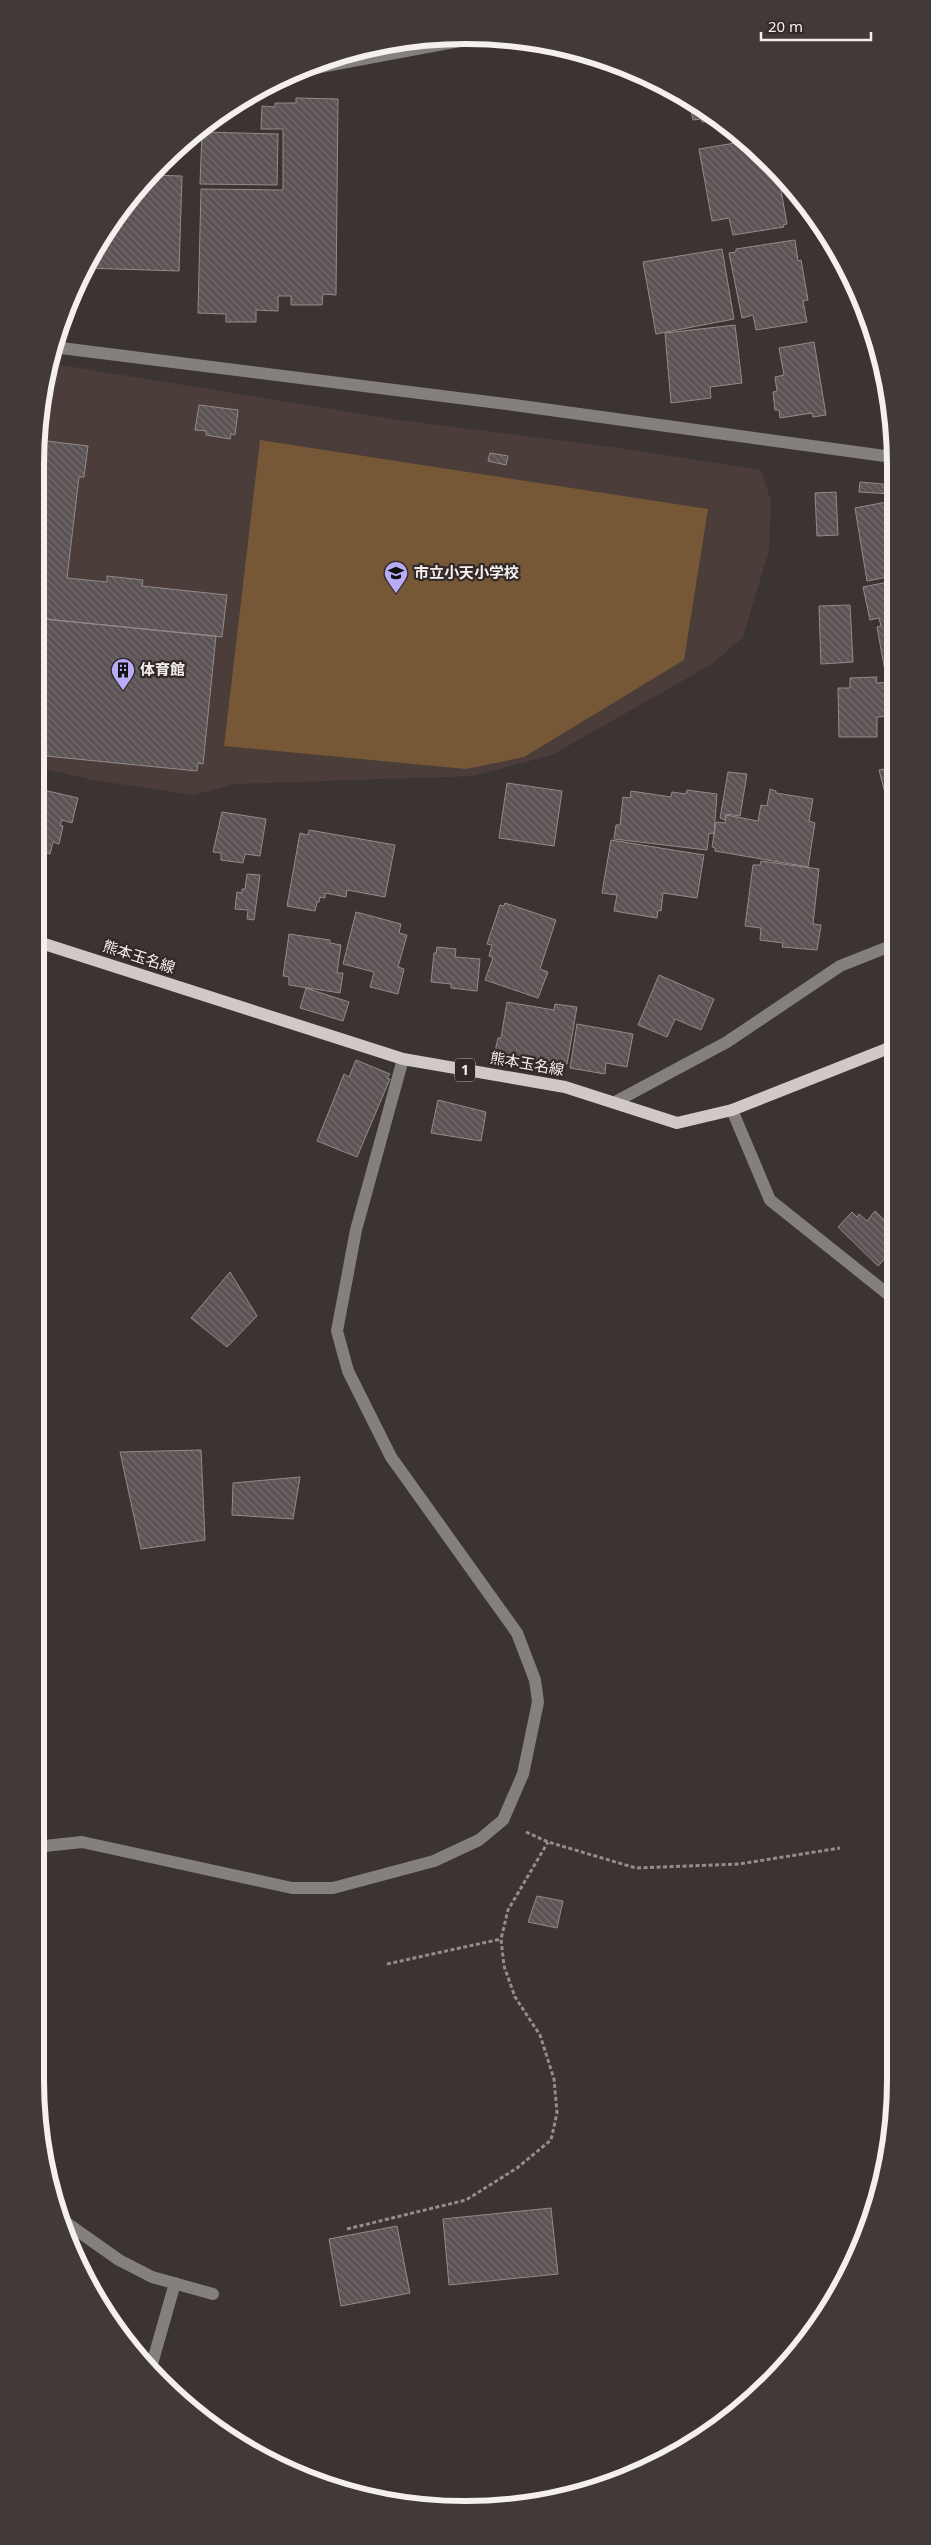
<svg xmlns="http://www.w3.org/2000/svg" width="931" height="2545" font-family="'Noto Sans','Noto Sans JP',sans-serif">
	<defs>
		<pattern id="building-back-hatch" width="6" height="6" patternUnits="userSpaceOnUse" patternTransform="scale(1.25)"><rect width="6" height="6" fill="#5b5354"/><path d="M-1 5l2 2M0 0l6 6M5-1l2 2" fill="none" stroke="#736c6d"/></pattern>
	</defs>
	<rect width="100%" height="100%" fill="#3c3433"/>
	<path fill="#4b3d3a" d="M 48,363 L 399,420 L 620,448 L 761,470 L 771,501 L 769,550 L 743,637 L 712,664 L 552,755 L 473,776 L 236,784 L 193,795 L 93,780 L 35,767 L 35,466 Z"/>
	<path fill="#765836" d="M 260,440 L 708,509 L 684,660 L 524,757 L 466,769 L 224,746 Z"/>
	<path fill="url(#building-back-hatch)" stroke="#948a8b" d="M 296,98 L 338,99 L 336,295 L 323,294 L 322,305 L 291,305 L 291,296 L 278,296 L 278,311 L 256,310 L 256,322 L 226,322 L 226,314 L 198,313 L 201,189 L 283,190 L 283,129 L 261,129 L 262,106 L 275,107 L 275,103 L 296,103 Z
		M 689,100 L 714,120 L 702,122 L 701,119 L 693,120 Z
		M 202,132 L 278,134 L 277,185 L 200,184 Z
		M 741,142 L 742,149 L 748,148 L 778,173 L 787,224 L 783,225 L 784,227 L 733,235 L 729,218 L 712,221 L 699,149 Z
		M 150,175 L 182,176 L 179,271 L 84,268 L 124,204 Z
		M 795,240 L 798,261 L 801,260 L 808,300 L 803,301 L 807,322 L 756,330 L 753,315 L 742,318 L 729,253 L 736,252 L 736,249 Z
		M 722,249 L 734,319 L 656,334 L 643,262 Z
		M 735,325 L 742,383 L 710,387 L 711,398 L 671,403 L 665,333 Z
		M 814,342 L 826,415 L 813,417 L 812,413 L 780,418 L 779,410 L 775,410 L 773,392 L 777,391 L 775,377 L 784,375 L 779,348 Z
		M 199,405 L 238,410 L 235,435 L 231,434 L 230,439 L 206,435 L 206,431 L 195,430 Z
		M 38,440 L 88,446 L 84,477 L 79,477 L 67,578 L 107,582 L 107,576 L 143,580 L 142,586 L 227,595 L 222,637 L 35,618 L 35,466 Z
		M 490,453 L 508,456 L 506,465 L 488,461 Z
		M 860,482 L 883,484 L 883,488 L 892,489 L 892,494 L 859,492 Z
		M 836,492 L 838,535 L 817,536 L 815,493 Z
		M 892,501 L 893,576 L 867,581 L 855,508 Z
		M 893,581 L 893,674 L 892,669 L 885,671 L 877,627 L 881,626 L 879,618 L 870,620 L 863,587 Z
		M 850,605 L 853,662 L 821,664 L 819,606 Z
		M 35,618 L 216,636 L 203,764 L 198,763 L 197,771 L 46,756 L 47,747 L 35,746 Z
		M 877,677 L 876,683 L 893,682 L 893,716 L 877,717 L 877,737 L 839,737 L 838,688 L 850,688 L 850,678 Z
		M 893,759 L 893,798 L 887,800 L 879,770 L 889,768 L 887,761 Z
		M 728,772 L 747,774 L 740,816 L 726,814 L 725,820 L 720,818 Z
		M 507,783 L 562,791 L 554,846 L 499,838 Z
		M 35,788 L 78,798 L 72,823 L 62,820 L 60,825 L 63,826 L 59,844 L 53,842 L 50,854 L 35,850 Z
		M 770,789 L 776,791 L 776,793 L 813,799 L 809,821 L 815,823 L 808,867 L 715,851 L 715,848 L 712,847 L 716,822 L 725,823 L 726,815 L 758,821 L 761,805 L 767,806 Z
		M 687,790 L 717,794 L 714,834 L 709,833 L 707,850 L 614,839 L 616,825 L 620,825 L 623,797 L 630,798 L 631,791 L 671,797 L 672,792 L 686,794 Z
		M 222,812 L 266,819 L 260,856 L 245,854 L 243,863 L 221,860 L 221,853 L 213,852 Z
		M 309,830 L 395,845 L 385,897 L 347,890 L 346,897 L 325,893 L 325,898 L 320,897 L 319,902 L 317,902 L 315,911 L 287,906 L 300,833 L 308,835 Z
		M 611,840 L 704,855 L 697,898 L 663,893 L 661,911 L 658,910 L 657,918 L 614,911 L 617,895 L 602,893 Z
		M 761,861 L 819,869 L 813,924 L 821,925 L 817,950 L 782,947 L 783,943 L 760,940 L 761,928 L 745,926 L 753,865 L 760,865 Z
		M 247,874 L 260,875 L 254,920 L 247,919 L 248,910 L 235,909 L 237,892 L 242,893 L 242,889 L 245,889 Z
		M 505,903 L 556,920 L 540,969 L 548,972 L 538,998 L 485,980 L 493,958 L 489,956 L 492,945 L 487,944 L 500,905 L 504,906 Z
		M 356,912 L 401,924 L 399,933 L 407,935 L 398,967 L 404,969 L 398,994 L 370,987 L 374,972 L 343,964 Z
		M 289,934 L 330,940 L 330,943 L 341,945 L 337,973 L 343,973 L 340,993 L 289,985 L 289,977 L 283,976 Z
		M 437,947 L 456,949 L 455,957 L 480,959 L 477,991 L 451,988 L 451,984 L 431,982 L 434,953 L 436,953 Z
		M 659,975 L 714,999 L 701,1030 L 675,1019 L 667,1037 L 638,1025 Z
		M 306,988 L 349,1002 L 343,1021 L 300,1008 Z
		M 507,1002 L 554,1010 L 555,1004 L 577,1007 L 567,1064 L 556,1062 L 556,1067 L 494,1056 L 498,1038 L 501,1038 Z
		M 577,1024 L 633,1034 L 627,1067 L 606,1063 L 605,1074 L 570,1068 Z
		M 356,1060 L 390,1074 L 387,1078 L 390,1079 L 357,1157 L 317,1141 L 344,1074 L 349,1077 Z
		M 438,1100 L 486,1112 L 481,1141 L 431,1133 Z
		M 875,1211 L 894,1229 L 894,1249 L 878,1266 L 838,1227 L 852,1212 L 857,1217 L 859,1214 L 867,1221 Z
		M 230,1272 L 257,1316 L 227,1347 L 191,1318 Z
		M 201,1450 L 205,1540 L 141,1549 L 120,1452 Z
		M 300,1477 L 293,1519 L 232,1515 L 233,1483 Z
		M 537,1896 L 563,1901 L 557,1928 L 528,1922 Z
		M 551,2208 L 558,2274 L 449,2285 L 443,2219 Z
		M 397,2226 L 410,2293 L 341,2306 L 329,2239 Z"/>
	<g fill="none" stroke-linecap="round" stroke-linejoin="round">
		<path stroke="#948d8c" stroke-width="3" stroke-dasharray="4 2.5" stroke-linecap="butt" d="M 526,1832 L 548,1842 L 636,1868 L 739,1864 L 840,1848
			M 387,1964 L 501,1939
			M 347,2229 L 466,2200 L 517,2168 L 551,2140 L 557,2113 L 554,2079 L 540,2035 L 515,1997 L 504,1966 L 501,1939 L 508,1910 L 548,1842"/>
		<path stroke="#83807e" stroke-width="12" d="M 299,71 L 486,36
			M 53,347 L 514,405 L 892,457
			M 615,1102 L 727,1042 L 840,966 L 893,945
			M 732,1110 L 770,1200 L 894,1299
			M 35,1847 L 82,1842 L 292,1888 L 333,1888 L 434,1861 L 479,1840 L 503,1820 L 523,1774 L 538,1702 L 535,1680 L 517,1633 L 391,1457 L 348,1371 L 337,1331 L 356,1230 L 403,1059
			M 61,2222 L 68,2224 L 119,2260 L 152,2277 L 213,2294
			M 150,2371 L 175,2283"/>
		<path stroke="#d0c9c5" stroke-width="12" d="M 35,941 L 403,1059 L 565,1087 L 677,1123 L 732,1110 L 894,1046"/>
	</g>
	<defs>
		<g id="school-pin" transform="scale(1.25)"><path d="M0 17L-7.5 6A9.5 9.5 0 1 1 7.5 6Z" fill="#b9abf7" stroke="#322a29"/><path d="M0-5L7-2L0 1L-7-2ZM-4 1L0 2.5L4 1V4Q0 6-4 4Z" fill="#111"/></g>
		<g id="building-pin" transform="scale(1.25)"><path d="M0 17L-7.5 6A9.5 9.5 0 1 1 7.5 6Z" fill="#b9abf7" stroke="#322a29"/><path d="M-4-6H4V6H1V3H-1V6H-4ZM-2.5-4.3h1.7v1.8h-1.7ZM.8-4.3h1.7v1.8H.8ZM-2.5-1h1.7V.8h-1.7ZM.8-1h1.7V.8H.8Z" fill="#111"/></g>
	</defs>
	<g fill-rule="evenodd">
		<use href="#school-pin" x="396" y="573"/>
		<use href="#building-pin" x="123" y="670"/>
	</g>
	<g text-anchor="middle" stroke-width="4.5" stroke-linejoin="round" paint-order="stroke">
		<rect fill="#322a29" stroke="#bab5b4" stroke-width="1" x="455" y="1058.5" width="20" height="23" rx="4"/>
		<g font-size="14" font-weight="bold" fill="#f5f0ef">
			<text x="465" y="1075">1</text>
		</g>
		<g font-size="15" font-weight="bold" fill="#f5f0ef" stroke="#322a29" text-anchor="start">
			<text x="414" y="578">市立小天小学校</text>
			<text x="140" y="675">体育館</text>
		</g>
		<g font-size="15" fill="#f5f0ef" stroke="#322a29">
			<text transform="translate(139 957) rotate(18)" y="5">熊本玉名線</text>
			<text transform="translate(527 1064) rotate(10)" y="5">熊本玉名線</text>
		</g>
	</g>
	<path d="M0 0H931V2545H0ZM465 44H466A421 421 0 0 1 887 465V2080A421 421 0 0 1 466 2501H465A421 421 0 0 1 44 2080V465A421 421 0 0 1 465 44Z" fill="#423a39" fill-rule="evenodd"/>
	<path fill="none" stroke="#f5f0ef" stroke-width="6" d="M465 44H466A421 421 0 0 1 887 465V2080A421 421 0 0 1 466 2501H465A421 421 0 0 1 44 2080V465A421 421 0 0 1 465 44Z"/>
	<path d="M761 32v8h110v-8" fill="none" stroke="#f5f0ef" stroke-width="2.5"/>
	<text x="768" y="32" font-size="15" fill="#f5f0ef" stroke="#322a29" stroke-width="4" paint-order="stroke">20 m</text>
</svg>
